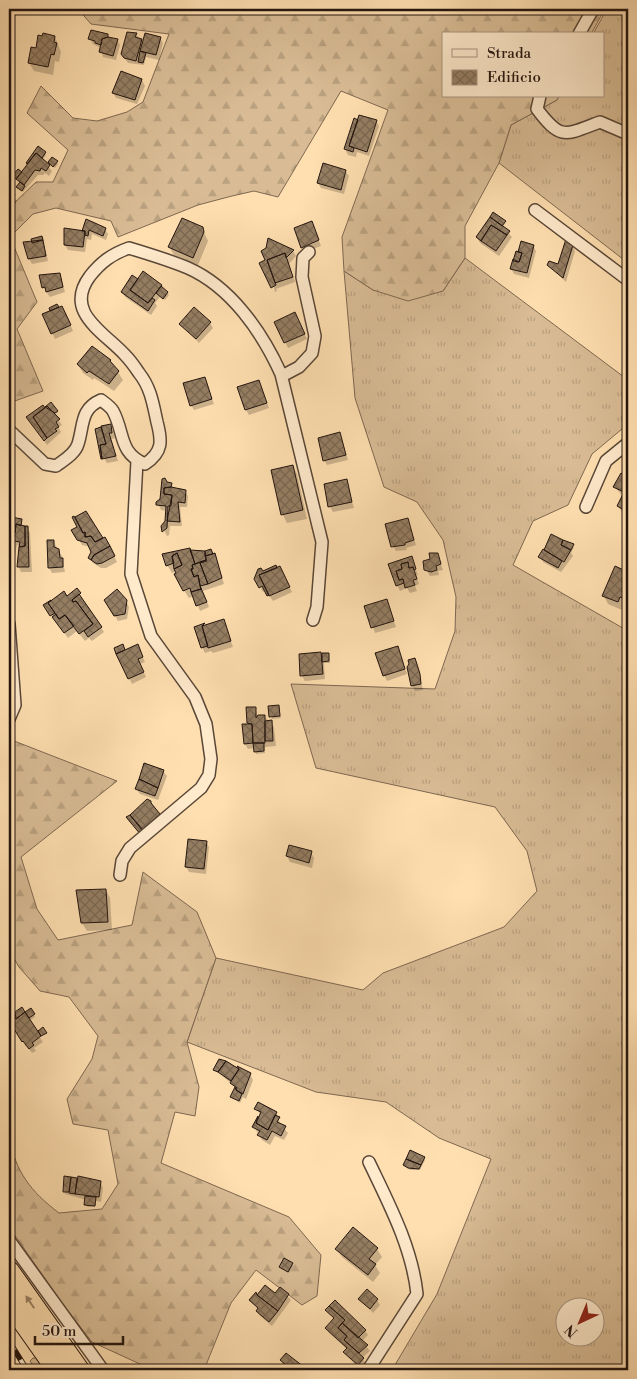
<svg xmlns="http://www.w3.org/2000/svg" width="637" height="1379" font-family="'Libre Bodoni',serif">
	<defs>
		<pattern id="grass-tufts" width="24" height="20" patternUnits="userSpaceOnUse" patternTransform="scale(1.25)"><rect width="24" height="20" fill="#d9bc95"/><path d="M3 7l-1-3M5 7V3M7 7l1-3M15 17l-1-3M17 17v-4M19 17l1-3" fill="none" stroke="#baa17f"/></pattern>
		<pattern id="forest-firs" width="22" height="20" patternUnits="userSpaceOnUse" patternTransform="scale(1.25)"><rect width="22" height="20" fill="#d9bc95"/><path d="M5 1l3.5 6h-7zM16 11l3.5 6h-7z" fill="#baa17f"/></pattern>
		<pattern id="building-cross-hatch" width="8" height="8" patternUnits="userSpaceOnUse" patternTransform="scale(1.25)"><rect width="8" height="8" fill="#957e63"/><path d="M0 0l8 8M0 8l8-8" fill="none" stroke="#796650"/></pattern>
	</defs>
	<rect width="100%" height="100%" fill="#ffdfb0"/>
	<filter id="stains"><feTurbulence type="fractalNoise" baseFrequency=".004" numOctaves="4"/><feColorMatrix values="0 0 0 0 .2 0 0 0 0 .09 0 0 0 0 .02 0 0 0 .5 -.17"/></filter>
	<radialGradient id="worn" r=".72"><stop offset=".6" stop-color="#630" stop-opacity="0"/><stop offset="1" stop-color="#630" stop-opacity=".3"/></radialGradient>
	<path fill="url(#grass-tufts)" stroke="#7e6852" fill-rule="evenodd" d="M 607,9 L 628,9 L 628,263 L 499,163 L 511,125 L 557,100 L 559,96 L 603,96 L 603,34 L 593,34 Z
		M 465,258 L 628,380 L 628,424 L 592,454 L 568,505 L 533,521 L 513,565 L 628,631 L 628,1370 L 392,1370 L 437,1294 L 491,1159 L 439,1138 L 386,1102 L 316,1092 L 187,1042 L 216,958 L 363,990 L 383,973 L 504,927 L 537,891 L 527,851 L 495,807 L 316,768 L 291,684 L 435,689 L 455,631 L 456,597 L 443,540 L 417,502 L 384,487 L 355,398 L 344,271 L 373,290 L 443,291 ZM 564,1306 L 594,1306 L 594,1336 L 564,1336 Z
		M 33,1358 L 38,1358 L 47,1370 L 36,1370 L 30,1361 Z"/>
	<path fill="url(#forest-firs)" stroke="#7e6852" d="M 78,9 L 605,9 L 591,34 L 443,34 L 443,96 L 559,96 L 557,100 L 511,125 L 499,163 L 465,226 L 465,258 L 443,291 L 408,301 L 373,290 L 344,271 L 342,237 L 388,110 L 341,91 L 278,197 L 254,191 L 232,196 L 198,205 L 118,237 L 111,221 L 56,208 L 33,214 L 10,237 L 37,302 L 17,329 L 43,391 L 9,403 L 9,208 L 36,182 L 53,182 L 68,150 L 27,113 L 41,86 L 73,118 L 97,121 L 127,112 L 143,102 L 169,34 L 91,24 Z
		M 9,739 L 117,781 L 21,857 L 37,909 L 58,940 L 132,925 L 143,872 L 197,912 L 216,958 L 187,1042 L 199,1087 L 195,1116 L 175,1112 L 161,1163 L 289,1217 L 321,1255 L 317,1296 L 302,1305 L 256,1270 L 231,1303 L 204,1370 L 153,1370 L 92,1342 L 62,1303 L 9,1227 L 9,1137 C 16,1172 30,1191 59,1213 L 102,1209 L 118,1184 L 108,1130 L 73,1124 L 67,1099 L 92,1059 L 98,1036 L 69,997 L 40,991 L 19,967 L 9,950 L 9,766 L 12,763 L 9,754 Z"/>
	<path fill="#0003" d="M 136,34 L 143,44 L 160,38 L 163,43 L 159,60 L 146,57 L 144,65 L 128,63 L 122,54 Z
		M 108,36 L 109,39 L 117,40 L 120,45 L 116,60 L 103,57 L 101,48 L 93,44 L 90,39 Z
		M 55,37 L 61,52 L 59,62 L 55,61 L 53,75 L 34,71 L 29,63 L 37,50 Z
		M 121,73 L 142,80 L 145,86 L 137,104 L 116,98 L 113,93 Z
		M 376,121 L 379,126 L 369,156 L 357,152 L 356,157 L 348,155 L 345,149 Z
		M 38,148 L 45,153 L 46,155 L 42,160 L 52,171 L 49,176 L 45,173 L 43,175 L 38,175 L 23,192 L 19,189 L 20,183 L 14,176 L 22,173 L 35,155 L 34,153 Z
		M 57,162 L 58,164 L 55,168 L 51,165 Z
		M 345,171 L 349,176 L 344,194 L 321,188 L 318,183 Z
		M 9,192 L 17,201 L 13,208 L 10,206 L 9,208 Z
		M 87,221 L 105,229 L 108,234 L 106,240 L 92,234 L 91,240 L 87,239 L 85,252 L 68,250 L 65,245 L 83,232 Z
		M 505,222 L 503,228 L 512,237 L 499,256 L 480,243 L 477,237 Z
		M 202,228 L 208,241 L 198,265 L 174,255 L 169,247 Z
		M 314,228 L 321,246 L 305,252 L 302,247 Z
		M 43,240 L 48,261 L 32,264 L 29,259 Z
		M 269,240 L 293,251 L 296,256 L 289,264 L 295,282 L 276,289 L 277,291 L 275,292 L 267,260 Z
		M 533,246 L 536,251 L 529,278 L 514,274 L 511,268 Z
		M 572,246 L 575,251 L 566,282 L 548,265 L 559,266 Z
		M 60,274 L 65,292 L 50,297 L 43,287 Z
		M 138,281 L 161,286 L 169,295 L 165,300 L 160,297 L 155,303 L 157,306 L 151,315 L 125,297 L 122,292 Z
		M 57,306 L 65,312 L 73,331 L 55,339 L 44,315 Z
		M 298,319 L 307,339 L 288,348 L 276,322 Z
		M 210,323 L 213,328 L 199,343 L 181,324 Z
		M 110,360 L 123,380 L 114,391 L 94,378 L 93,380 L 83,373 L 78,365 Z
		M 204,378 L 214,404 L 194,410 L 191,405 Z
		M 259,382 L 269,408 L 249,415 L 246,410 Z
		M 51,403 L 58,413 L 54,414 L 62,425 L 58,427 L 61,432 L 47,445 L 31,422 L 53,416 L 49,408 Z
		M 110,426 L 113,431 L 115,438 L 111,439 L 118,461 L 107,463 L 104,458 L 101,429 L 103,434 Z
		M 340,434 L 348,460 L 327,465 L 324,460 Z
		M 293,466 L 297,474 L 307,519 L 287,523 L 283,515 L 272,471 Z
		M 621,475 L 628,479 L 628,517 L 623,514 L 618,506 L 623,497 L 615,487 Z
		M 346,481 L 354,508 L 333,512 L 330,507 Z
		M 171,484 L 174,489 L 185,491 L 188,496 L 187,507 L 180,507 L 182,526 L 170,526 L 169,535 L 167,536 L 162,526 L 166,521 L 167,511 L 161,510 L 158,504 Z
		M 85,513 L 103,539 L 105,538 L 117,562 L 106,568 L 101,568 L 93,563 L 90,558 L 92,552 L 90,547 L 82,545 L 73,530 L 79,527 L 74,519 Z
		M 408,519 L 416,545 L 406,548 L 407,550 L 396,551 L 393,546 Z
		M 21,520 L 22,527 L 27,527 L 30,533 L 32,572 L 21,572 L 19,567 L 20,546 L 17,545 L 15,556 L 9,554 L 9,533 Z
		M 552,535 L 574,547 L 571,553 L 573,556 L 561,572 L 543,562 L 540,557 Z
		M 53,541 L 62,556 L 65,572 L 52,573 L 49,567 Z
		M 189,550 L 214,560 L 215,555 L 224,584 L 203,591 L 209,607 L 200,611 L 194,596 L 189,598 L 179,583 L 175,572 L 172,573 L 167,565 Z
		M 437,554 L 443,570 L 438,571 L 439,575 L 430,576 L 427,571 Z
		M 411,558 L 418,575 L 416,575 L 419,584 L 415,586 L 417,591 L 410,593 L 407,588 L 400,591 L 397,585 Z
		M 616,568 L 628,573 L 628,606 L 625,604 L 622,610 L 608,604 L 604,596 Z
		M 263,573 L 282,573 L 292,592 L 273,601 L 266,591 L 263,592 L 260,587 Z
		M 77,590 L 104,632 L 92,641 L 89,638 L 85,641 L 77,631 L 68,638 L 45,606 L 67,597 Z
		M 106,600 L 126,601 L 129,607 L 127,619 L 118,621 Z
		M 386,600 L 396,627 L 375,633 L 366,607 Z
		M 223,621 L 233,647 L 213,653 L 211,651 L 205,653 L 202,647 Z
		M 115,648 L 125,651 L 140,651 L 145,662 L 140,664 L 146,677 L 132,684 Z
		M 397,648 L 407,674 L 387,681 L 384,675 Z
		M 321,653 L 329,656 L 330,663 L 324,663 L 325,679 L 305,681 L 302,676 Z
		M 409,661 L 417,664 L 423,690 L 415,691 L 412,686 L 408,674 Z
		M 279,706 L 281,718 L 272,719 L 270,707 Z
		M 255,708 L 258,717 L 264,716 L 274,727 L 276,746 L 265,747 L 265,753 L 256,754 L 255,748 L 248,749 L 245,744 L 248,725 L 247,709 Z
		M 163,771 L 167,776 L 158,800 L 140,794 L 136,789 Z
		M 151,802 L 162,820 L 143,836 L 128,818 Z
		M 206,842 L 209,847 L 206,874 L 189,872 L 186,867 Z
		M 311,853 L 314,858 L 312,868 L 290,862 L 287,856 Z
		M 106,890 L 110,898 L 112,930 L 87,931 L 82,923 Z
		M 30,1010 L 35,1017 L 29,1021 L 43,1042 L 34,1048 L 36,1051 L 32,1053 L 27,1046 L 26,1047 L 10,1020 L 19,1015 L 27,1018 Z
		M 226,1062 L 250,1074 L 253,1080 L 246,1099 L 243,1097 L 240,1103 L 232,1097 L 238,1089 L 215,1070 Z
		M 256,1109 L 276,1113 L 281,1125 L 288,1133 L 284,1140 L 275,1136 L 270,1145 L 262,1140 L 254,1127 L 261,1115 Z
		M 424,1158 L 425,1160 L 420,1170 L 410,1170 L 405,1165 Z
		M 65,1178 L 100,1182 L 103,1188 L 101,1202 L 96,1201 L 95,1207 L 87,1207 L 86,1200 L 65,1194 Z
		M 337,1249 L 377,1249 L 382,1257 L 375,1265 L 380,1273 L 373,1282 L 342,1257 Z
		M 292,1264 L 293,1266 L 289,1273 L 281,1267 Z
		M 265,1286 L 275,1295 L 280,1288 L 291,1300 L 272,1326 L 260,1316 L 257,1311 L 258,1309 L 251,1300 Z
		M 360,1299 L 377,1300 L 380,1305 L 373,1313 Z
		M 327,1310 L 365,1330 L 368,1335 L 362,1341 L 370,1351 L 362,1358 L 366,1364 L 361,1370 L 348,1357 L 345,1352 L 347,1349 L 329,1333 L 326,1328 L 334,1319 Z
		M 286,1355 L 306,1370 L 290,1370 L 284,1366 L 281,1361 Z"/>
	<path fill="url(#building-cross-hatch)" stroke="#22140f" d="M 91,30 L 108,34 L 108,37 L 102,39 L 101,45 L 95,43 L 95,41 L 88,39 Z
		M 127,32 L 137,33 L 135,37 L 142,39 L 136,61 L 124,58 L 121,54 Z
		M 43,33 L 55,36 L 54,42 L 57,43 L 54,55 L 51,54 L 48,67 L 28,63 L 31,47 L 36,48 L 38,35 L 42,36 Z
		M 145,33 L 161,37 L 156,55 L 140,51 Z
		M 108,37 L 118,39 L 113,56 L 99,52 L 102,39 Z
		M 140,51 L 146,53 L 143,63 L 138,62 Z
		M 121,71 L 142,79 L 135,100 L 112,93 Z
		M 359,115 L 377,120 L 367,152 L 349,146 Z
		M 354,118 L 358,120 L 349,146 L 354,148 L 353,152 L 344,149 Z
		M 38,146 L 46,152 L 42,158 L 36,153 L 27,164 L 26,163 Z
		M 36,153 L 50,165 L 46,171 L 41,168 L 40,171 L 35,170 L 24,185 L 16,179 Z
		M 52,157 L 58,161 L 53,167 L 48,162 Z
		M 323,163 L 346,170 L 341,190 L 317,183 Z
		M 18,169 L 22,172 L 16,179 L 12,176 Z
		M 20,182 L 25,186 L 22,191 L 16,187 Z
		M 9,191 L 15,194 L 10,204 L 9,203 Z
		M 493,212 L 506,221 L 502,226 L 490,217 Z
		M 490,217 L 510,231 L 507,235 L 491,225 L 481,241 L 476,237 Z
		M 182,218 L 203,227 L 204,232 L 193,258 L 168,247 Z
		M 86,219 L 106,228 L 103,236 L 89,230 L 88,236 L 85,235 L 85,231 L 82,231 Z
		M 312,221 L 319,240 L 301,248 L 294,228 Z
		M 491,225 L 507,235 L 496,251 L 481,241 Z
		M 64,228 L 85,231 L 83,247 L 64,245 Z
		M 42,236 L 43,240 L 32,243 L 31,239 Z
		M 268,238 L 294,250 L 286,258 L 285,253 L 267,260 L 276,285 L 271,288 L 259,263 L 265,260 L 261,251 L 266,248 Z
		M 566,239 L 573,245 L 563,278 L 547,265 L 549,261 L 558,264 Z
		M 43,240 L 46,256 L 28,259 L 23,242 Z
		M 521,241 L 534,245 L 527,273 L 510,269 L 513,259 L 519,262 L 522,253 L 518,252 Z
		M 516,251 L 522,253 L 519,262 L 513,261 Z
		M 285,253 L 293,277 L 275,283 L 267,260 Z
		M 143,271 L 162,285 L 148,303 L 130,290 Z
		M 60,273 L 63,287 L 46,292 L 45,287 L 42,288 L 39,275 Z
		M 132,275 L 138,279 L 130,290 L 148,303 L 152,298 L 155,300 L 148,311 L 121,292 Z
		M 161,286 L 168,292 L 163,299 L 156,293 Z
		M 57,304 L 59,307 L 50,311 L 49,308 Z
		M 62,306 L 71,325 L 51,334 L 42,314 Z
		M 194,307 L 211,322 L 196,339 L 179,324 Z
		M 295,312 L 305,334 L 284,343 L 274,322 Z
		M 92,346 L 111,360 L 110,361 L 119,371 L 109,384 L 89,371 L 87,373 L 77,364 Z
		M 205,377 L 212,399 L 190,406 L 183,383 Z
		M 259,380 L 267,403 L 245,410 L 237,387 Z
		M 51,402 L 58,411 L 55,413 L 45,407 Z
		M 43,405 L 45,408 L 33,417 L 47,438 L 44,441 L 26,417 Z
		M 47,406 L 60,419 L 56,422 L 59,427 L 55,429 L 57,431 L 47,438 L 33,417 Z
		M 111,424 L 112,433 L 109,433 L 116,456 L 102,459 L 100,445 L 106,444 L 101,426 Z
		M 101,427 L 106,444 L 100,445 L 102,459 L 101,459 L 95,429 Z
		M 340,432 L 346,455 L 323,461 L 318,438 Z
		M 293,465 L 303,510 L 281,515 L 271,470 Z
		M 621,473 L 628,477 L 628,512 L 617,506 L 624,492 L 613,487 Z
		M 165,478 L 167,482 L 172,483 L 171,487 L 164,488 L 164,494 L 172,495 L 171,506 L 168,506 L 167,528 L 162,532 L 161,526 L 165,521 L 166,506 L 156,505 L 156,502 L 160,499 L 162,479 Z
		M 347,479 L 352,502 L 328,507 L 324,484 Z
		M 171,487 L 186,490 L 185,503 L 178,502 L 180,522 L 167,521 L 172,495 L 164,494 L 164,488 Z
		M 86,511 L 103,538 L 95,542 L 91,536 L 85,537 L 85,532 L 83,533 L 75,517 Z
		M 74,516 L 83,533 L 85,532 L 85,537 L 91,536 L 95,542 L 105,537 L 110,546 L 94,555 L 91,560 L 88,558 L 91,552 L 87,543 L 77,540 L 71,530 L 77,527 L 72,517 Z
		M 11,517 L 22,519 L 21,526 L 16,524 L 15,533 L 9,532 Z
		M 408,518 L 414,540 L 405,543 L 405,545 L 391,547 L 385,524 Z
		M 16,524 L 25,526 L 25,546 L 19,547 L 20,542 L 14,541 L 12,551 L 9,550 L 9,532 L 15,533 Z
		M 25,526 L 28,526 L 29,567 L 17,567 L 19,547 L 25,546 Z
		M 551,534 L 563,540 L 561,545 L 571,550 L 564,562 L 544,550 Z
		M 47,540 L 54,540 L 54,547 L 59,549 L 60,558 L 63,558 L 63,567 L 48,568 Z
		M 563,540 L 574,544 L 571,550 L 561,545 Z
		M 110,546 L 115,556 L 102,563 L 97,564 L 91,560 L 94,555 Z
		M 190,548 L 195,564 L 192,565 L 193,569 L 191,569 L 194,577 L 198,575 L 201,589 L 191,592 L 190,588 L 183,591 L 174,574 L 176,573 L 174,569 L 182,565 L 177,553 L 172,556 L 174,563 L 166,566 L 162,554 Z
		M 211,549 L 213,554 L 205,556 L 205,551 Z
		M 543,549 L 562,561 L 558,568 L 538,557 Z
		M 190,550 L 205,551 L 206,560 L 195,564 Z
		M 177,553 L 182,565 L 174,569 L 172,556 Z
		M 215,553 L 222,578 L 208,584 L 200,563 L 207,561 L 205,556 Z
		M 429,553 L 438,553 L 441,564 L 436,566 L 437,570 L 431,572 L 424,570 L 423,561 L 430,559 Z
		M 412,556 L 416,569 L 414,570 L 413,567 L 409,568 L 408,562 L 401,564 L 402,569 L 396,571 L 399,580 L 403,579 L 404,583 L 396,586 L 388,564 Z
		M 206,560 L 200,563 L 208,584 L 200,586 L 198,575 L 194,577 L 191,569 L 193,569 L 192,565 Z
		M 408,562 L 409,568 L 413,567 L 417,579 L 413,580 L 415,585 L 405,588 L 403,579 L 399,580 L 396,571 L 402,569 L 401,564 Z
		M 276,565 L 277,568 L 259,575 L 269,595 L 267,596 L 262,586 L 259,588 L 254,579 L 258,569 L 261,568 L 263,571 Z
		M 280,566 L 290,587 L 269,596 L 259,575 Z
		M 615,566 L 628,572 L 628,600 L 620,597 L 618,602 L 602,596 Z
		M 200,586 L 207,602 L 196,606 L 191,592 L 201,589 Z
		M 77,588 L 81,593 L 72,600 L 73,602 L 76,601 L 93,624 L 79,634 L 65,615 L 59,619 L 48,603 L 64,591 L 67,596 Z
		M 117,589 L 127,600 L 125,614 L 114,616 L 104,600 Z
		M 79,594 L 102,627 L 88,637 L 84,631 L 93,624 L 76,601 L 73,602 L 72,600 Z
		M 387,599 L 394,621 L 371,628 L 364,606 Z
		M 51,600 L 48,603 L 55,613 L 50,616 L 43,605 Z
		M 56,614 L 59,619 L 65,615 L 74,626 L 64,633 L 52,617 Z
		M 224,619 L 231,641 L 208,648 L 202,626 Z
		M 205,623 L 202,626 L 208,646 L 201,648 L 194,627 Z
		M 123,644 L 125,650 L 116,654 L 114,648 Z
		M 138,644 L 143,657 L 138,659 L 144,672 L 128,679 L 116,654 Z
		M 398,646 L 405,669 L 383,676 L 375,653 Z
		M 321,652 L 323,674 L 300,676 L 299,654 Z
		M 322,653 L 329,653 L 329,661 L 322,662 Z
		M 415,658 L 420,674 L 421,684 L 411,686 L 407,667 L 409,664 L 408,660 Z
		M 279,705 L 280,716 L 269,717 L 268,706 Z
		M 246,707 L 256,707 L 256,718 L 258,715 L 265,715 L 265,743 L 253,743 L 252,724 L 247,723 Z
		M 272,720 L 273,741 L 265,741 L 265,721 Z
		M 242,724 L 252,724 L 253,743 L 244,744 Z
		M 253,743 L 264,743 L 264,751 L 254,752 Z
		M 144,763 L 164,770 L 158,788 L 139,779 Z
		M 139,779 L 158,788 L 155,796 L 135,789 Z
		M 147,799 L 151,801 L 151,803 L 160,814 L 142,830 L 130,815 Z
		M 130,815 L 145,832 L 141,835 L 126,817 Z
		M 188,839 L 207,841 L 204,869 L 185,867 Z
		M 289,845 L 312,851 L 309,863 L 286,856 Z
		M 106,889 L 108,922 L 81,923 L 76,890 Z
		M 22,1007 L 25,1012 L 16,1019 L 15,1012 Z
		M 31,1008 L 35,1014 L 29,1018 L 25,1012 Z
		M 25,1012 L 41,1036 L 32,1043 L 34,1045 L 29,1049 L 23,1041 L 22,1042 L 9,1021 L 14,1016 L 16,1019 Z
		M 43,1027 L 47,1033 L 41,1036 L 38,1031 Z
		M 219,1059 L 226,1061 L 218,1072 L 213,1070 Z
		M 226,1061 L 239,1069 L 231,1081 L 218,1072 Z
		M 237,1066 L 251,1073 L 243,1094 L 236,1090 L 237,1088 L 230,1083 L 239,1069 Z
		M 235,1087 L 236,1090 L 242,1094 L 239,1101 L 230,1097 Z
		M 258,1102 L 277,1112 L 268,1130 L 256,1123 L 261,1112 L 254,1109 Z
		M 275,1115 L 280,1117 L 277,1122 L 286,1126 L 281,1136 L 272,1131 L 267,1140 L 257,1135 L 260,1131 L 252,1127 L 258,1116 L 256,1123 L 268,1130 Z
		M 410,1150 L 425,1157 L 421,1165 L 406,1159 Z
		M 406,1159 L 421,1165 L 419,1169 L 408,1168 L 403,1165 Z
		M 64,1176 L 71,1177 L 69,1192 L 63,1192 Z
		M 78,1176 L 101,1181 L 99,1197 L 75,1194 Z
		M 71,1177 L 77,1178 L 75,1194 L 69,1193 Z
		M 85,1196 L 96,1197 L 95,1206 L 84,1205 Z
		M 353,1227 L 378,1248 L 369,1259 L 376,1264 L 368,1275 L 335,1249 Z
		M 284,1258 L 293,1263 L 288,1272 L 279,1267 Z
		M 265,1285 L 275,1293 L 280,1287 L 289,1294 L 278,1311 L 257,1295 Z
		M 367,1289 L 378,1299 L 370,1309 L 358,1299 Z
		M 256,1292 L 257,1295 L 278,1311 L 269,1322 L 256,1311 L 258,1308 L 249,1300 Z
		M 335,1300 L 366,1330 L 358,1338 L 342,1323 L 345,1320 L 329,1306 Z
		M 329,1306 L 345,1320 L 338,1328 L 347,1336 L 344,1340 L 364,1358 L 358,1365 L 343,1352 L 347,1348 L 325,1328 L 334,1318 L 325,1310 Z
		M 342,1323 L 368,1345 L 359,1353 L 344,1340 L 347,1336 L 338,1328 Z
		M 286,1353 L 308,1370 L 292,1370 L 280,1360 Z
		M 126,1365 L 132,1370 L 121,1370 Z"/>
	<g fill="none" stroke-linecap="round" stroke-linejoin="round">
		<g stroke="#594737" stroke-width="14">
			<path id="street" d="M 579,34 L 593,9
				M 540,96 L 537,109 C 561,141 565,135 600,122 L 628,134
				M 535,210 L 628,280
				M 282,376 L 299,367 L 312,353 L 315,336 L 302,277 L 303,258 L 309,252
				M 9,430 L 45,464 L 56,466 C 64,460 75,454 78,444 C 84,425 80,409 101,400 C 105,403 111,407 113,411 C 125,433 118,452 145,464 C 163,452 162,441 157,422 C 153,404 151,388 139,373 C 135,367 130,360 125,355 C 104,332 63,312 90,276 C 101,262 112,254 129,248 C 149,254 169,260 188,268 C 231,287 262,332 281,374 L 322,542 L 317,607 L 313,620
				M 586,507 L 606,461 L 628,443
				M 9,624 L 15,705 L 9,719
				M 120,875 L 122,861 L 130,848 L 201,788 L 209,775 L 211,759 L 206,724 L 195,697 L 151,636 L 131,574 L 137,461
				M 9,1240 L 103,1370
				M 368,1370 L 417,1294 C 412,1247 389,1204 369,1162"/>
		</g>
		<g stroke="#22140f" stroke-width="22">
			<path id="highway" d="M 9,1271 L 79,1370
				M 9,1302 L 57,1370"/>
		</g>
		<use href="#street" stroke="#ffeacc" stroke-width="11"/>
		<use href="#highway" stroke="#ffdfb0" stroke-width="20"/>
		<g stroke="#22140f" stroke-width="5.5">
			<path id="rail" d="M 9,1341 L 27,1370"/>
		</g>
		<use href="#rail" stroke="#ffeacc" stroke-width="4" stroke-dasharray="11" stroke-linecap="butt"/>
	</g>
	<defs><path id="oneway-solid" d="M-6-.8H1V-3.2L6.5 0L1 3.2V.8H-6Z" transform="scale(1.25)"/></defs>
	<use fill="#9c8468" href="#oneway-solid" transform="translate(30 1302) rotate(-124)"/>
	<rect width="637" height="1379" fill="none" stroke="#ffdfb0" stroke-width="30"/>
	<rect x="10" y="10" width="617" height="1359" fill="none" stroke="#22140f" stroke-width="2.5"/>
	<rect x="15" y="15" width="607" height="1349" fill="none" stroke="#22140f"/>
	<rect x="442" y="32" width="162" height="65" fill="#ffeacc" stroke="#a79480"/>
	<rect x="452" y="49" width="25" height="8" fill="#ffeacc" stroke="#a79480"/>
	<text x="487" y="58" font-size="15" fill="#22140f">Strada</text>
	<rect x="452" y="70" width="25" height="15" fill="url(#building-cross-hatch)" stroke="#a79480"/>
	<text x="487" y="82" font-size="15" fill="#22140f">Edificio</text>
	<g transform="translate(580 1322) rotate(224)"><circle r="24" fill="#ffeacc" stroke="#a79480"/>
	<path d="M0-4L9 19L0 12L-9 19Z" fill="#8f2418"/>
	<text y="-8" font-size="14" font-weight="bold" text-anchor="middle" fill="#22140f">N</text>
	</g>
	<path d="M35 1336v8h88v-8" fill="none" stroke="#22140f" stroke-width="2.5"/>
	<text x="42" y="1336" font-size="15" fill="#22140f" stroke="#ffeacc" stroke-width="4" paint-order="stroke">50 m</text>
	<rect width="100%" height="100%" filter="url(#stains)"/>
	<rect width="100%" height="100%" fill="url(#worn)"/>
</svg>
